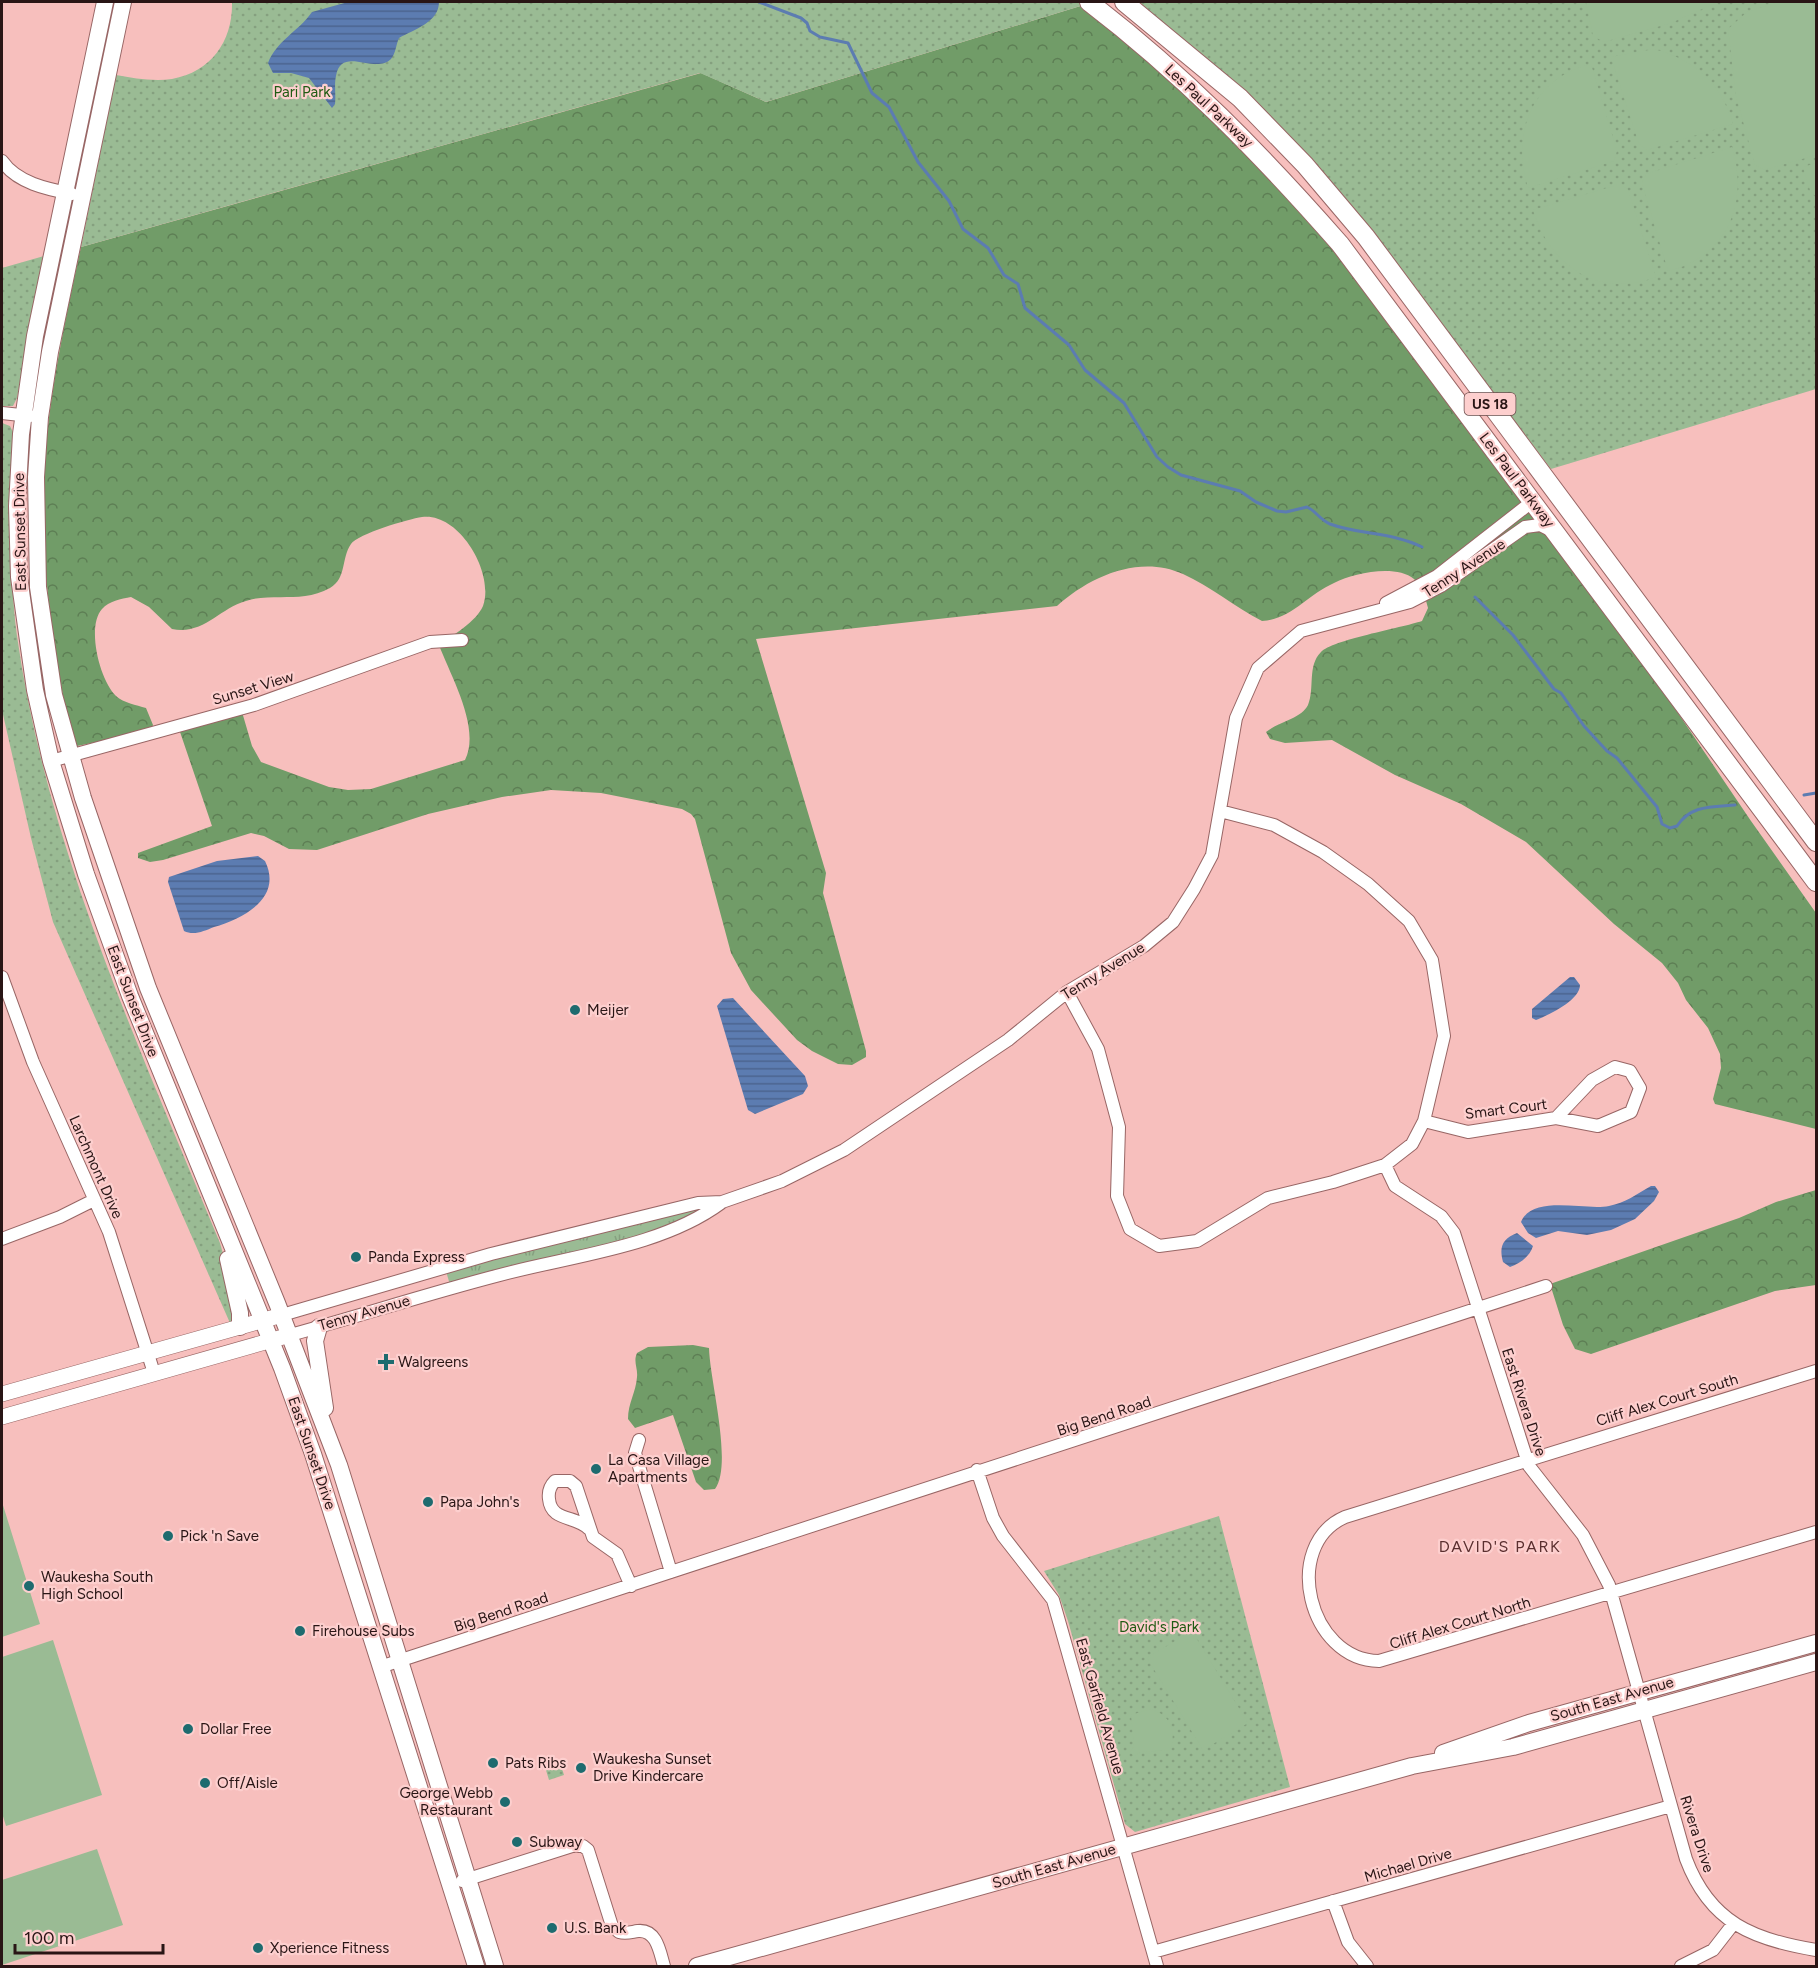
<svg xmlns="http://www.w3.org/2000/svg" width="1818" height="1968" font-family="Figtree,sans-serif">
	<defs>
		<pattern id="grass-tufts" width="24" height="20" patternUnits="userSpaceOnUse" patternTransform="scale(1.5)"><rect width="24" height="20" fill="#9abb94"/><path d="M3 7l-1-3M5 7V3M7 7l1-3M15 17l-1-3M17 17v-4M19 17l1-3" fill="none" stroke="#85a07f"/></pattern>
		<pattern id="forest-crowns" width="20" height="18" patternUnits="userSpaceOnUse" patternTransform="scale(1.5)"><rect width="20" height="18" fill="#719c68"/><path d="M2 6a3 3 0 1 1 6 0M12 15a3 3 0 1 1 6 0" fill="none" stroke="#5d7e54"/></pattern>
		<pattern id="park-dots" width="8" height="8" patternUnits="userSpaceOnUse" patternTransform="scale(1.5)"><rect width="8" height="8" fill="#9abb94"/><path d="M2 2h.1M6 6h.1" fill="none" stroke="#85a07f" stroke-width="1.8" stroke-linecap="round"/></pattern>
		<pattern id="water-rules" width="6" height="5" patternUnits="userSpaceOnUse" patternTransform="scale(1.5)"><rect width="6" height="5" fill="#5c7cb1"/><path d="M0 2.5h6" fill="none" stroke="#4c648f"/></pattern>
	</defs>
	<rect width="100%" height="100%" fill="#f7bfbd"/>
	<path fill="url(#grass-tufts)" d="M 722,1202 L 674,1229 L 451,1288 L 445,1268 Z"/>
	<path fill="url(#forest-crowns)" d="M 1087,4 L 1124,33 L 1321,228 L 1578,565 L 1751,821 L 1816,913 L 1816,1129 L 1715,1104 L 1713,1099 L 1721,1068 L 1720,1054 L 1708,1028 L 1686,1000 L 1678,983 L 1662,963 L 1614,924 L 1526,842 L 1461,804 L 1395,775 L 1332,740 L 1285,743 L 1270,739 L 1266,732 C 1278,722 1301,719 1308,705 C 1315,688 1307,666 1321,652 C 1332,640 1401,628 1422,621 L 1428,608 C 1425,597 1423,587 1414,579 C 1396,564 1353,573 1334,583 C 1307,595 1292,619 1262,621 C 1235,607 1210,586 1183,574 C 1139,554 1089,577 1057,606 L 756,639 L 826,873 L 823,893 L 866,1051 L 866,1057 L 852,1065 L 838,1064 L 812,1051 L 797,1040 L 751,990 L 731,953 L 695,819 L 691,814 L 682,809 L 601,793 L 551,790 L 502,797 L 428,814 L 317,850 L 289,849 L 264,836 L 251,833 L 163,860 L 150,862 L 138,858 L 138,853 L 212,826 L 179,729 L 242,712 L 252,746 L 261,762 L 329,787 L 348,790 L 371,789 L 465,760 C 481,728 451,677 439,645 C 453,635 476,622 483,606 C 495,573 459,512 422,517 C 408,519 358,534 351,544 C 341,558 347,578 330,588 C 301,604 272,592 246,601 C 218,609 204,635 172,629 L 149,607 L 131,597 C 121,599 109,601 102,609 C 86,627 100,681 116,696 C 124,703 136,705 146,708 L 153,725 L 151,731 L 77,746 L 71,736 C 53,648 39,559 44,468 C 49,394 65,320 81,247 L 701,73 L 766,102 Z
		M 1816,1190 L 1816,1285 L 1775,1291 L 1591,1354 L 1575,1349 L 1563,1325 L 1550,1284 L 1739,1218 L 1776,1202 Z
		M 693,1345 L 709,1348 C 710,1382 733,1464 715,1489 L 704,1490 L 696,1482 L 673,1415 L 635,1428 L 628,1419 C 628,1403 636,1392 637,1377 C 638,1368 633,1362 637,1353 L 648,1347 Z"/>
	<path fill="url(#park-dots)" d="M 232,2 L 1084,2 L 1087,4 L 766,102 L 700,73 L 81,247 L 116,75 C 134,78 153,82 172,79 C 212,72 233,40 232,2 Z
		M 1139,2 L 1816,2 L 1816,389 L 1551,469 L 1354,212 L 1221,72 Z
		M 44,256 L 17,398 L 13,406 L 2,406 L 2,268 Z
		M 2,423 L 10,426 L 13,432 C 13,500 8,569 17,636 C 47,848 139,1047 220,1243 L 229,1275 L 234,1320 L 230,1323 L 53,922 L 31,838 L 2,710 Z
		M 1219,1516 L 1290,1787 L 1135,1832 L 1125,1824 L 1068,1621 L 1059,1595 L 1044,1571 Z
		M 560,1762 L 564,1775 L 549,1780 L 545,1767 Z"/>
	<path fill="#9abb94" d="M 1586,2 L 1718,2 L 1671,23 L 1604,42 L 1593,36 Z
		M 1778,2 L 1816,3 L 1816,155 L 1764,170 L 1755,165 L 1736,96 L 1728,29 L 1747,12 Z
		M 1654,49 C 1695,60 1721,83 1733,124 L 1647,150 L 1639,144 L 1611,57 Z
		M 1591,64 L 1617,151 L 1614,161 L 1528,188 C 1511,133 1532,78 1591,64 Z
		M 1732,147 C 1749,202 1728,257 1668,271 L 1642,183 L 1646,174 Z
		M 1816,163 L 1816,197 L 1810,190 L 1803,167 Z
		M 1620,184 L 1628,190 L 1656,277 C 1598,299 1550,266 1533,210 Z
		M 2,1502 L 40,1624 L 2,1637 Z
		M 1192,1631 L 1248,1723 L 1203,1750 L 1147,1658 Z
		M 53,1640 L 102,1795 L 6,1826 L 2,1813 L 2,1657 Z
		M 1150,1709 C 1170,1714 1177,1731 1170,1750 L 1141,1752 L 1134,1756 L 1130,1752 L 1134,1746 L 1131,1715 Z
		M 97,1849 L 123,1925 L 2,1965 L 2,1880 Z"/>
	<path fill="url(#water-rules)" d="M 348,2 L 439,2 C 439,22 415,29 399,38 C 396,44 396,53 391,59 C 375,75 341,45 336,76 C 334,85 336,95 335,104 L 332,108 L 309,78 L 291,73 L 273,73 L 268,63 C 277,40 298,32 312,12 Z
		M 258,856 L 265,861 C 283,898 244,918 214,927 C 204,931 194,936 184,931 L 168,882 L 169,877 L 217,861 Z
		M 1570,977 L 1574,977 L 1580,985 C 1580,1000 1549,1015 1536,1020 L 1532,1018 L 1532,1009 Z
		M 733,998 L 805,1076 L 808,1086 L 803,1094 L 755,1114 L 748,1110 L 717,1006 L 723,999 Z
		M 1651,1186 L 1655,1186 L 1659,1192 L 1654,1201 L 1635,1219 L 1611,1230 L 1587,1235 L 1558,1231 L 1536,1238 L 1528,1233 L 1521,1222 C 1533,1194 1585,1211 1609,1206 C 1625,1203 1637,1194 1651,1186 Z
		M 1517,1233 L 1533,1246 C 1530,1256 1520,1264 1510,1267 L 1503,1262 C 1499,1247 1502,1239 1517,1233 Z"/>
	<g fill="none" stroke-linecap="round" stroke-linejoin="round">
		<path stroke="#5c7cb1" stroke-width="3" d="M 759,2 L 801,18 L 807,23 L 810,31 L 820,37 L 848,43 L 872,93 L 889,107 L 918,162 L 949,201 L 963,229 L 988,248 L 1004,275 L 1018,284 L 1025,308 L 1069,345 L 1085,370 L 1124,403 L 1157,457 L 1168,467 L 1181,475 L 1240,491 L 1256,502 L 1277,511 L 1286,512 L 1307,507 C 1316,511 1320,520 1330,524 C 1360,535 1392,532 1422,547
			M 1475,597 L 1513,635 L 1554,689 L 1561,693 L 1584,726 L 1607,751 L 1617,758 L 1657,807 L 1662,824 L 1670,828 L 1677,826 C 1691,805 1711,807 1735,805
			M 1804,795 L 1816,793"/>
		<g stroke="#986665" stroke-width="14">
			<path id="minor" d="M 2,161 C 17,183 47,189 72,194
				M 2,413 L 30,416
				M 1386,603 L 1437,576 L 1533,501
				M 51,761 L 254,705 L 430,642 L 462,640
				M 2,977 L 33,1062 L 109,1232 L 154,1373
				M 1067,992 L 1098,1049 L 1119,1127 L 1117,1196 L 1130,1229 L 1159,1246 L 1197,1241 L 1268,1198 L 1333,1182 L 1385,1165 L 1412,1144 L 1424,1121 L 1444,1036 L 1432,960 L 1409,921 L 1368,884 L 1323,852 L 1274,825 L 1220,811
				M 1424,1121 L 1468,1132 L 1556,1118 L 1598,1126 L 1631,1112 L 1640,1088 L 1630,1071 L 1615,1067 L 1592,1080 L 1556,1118
				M 1385,1165 L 1395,1186 L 1441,1216 L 1454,1233 L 1529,1466 L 1583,1535 L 1609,1585 L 1686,1859 C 1710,1923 1754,1940 1816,1950
				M 2,1239 L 60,1217 L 94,1200
				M 282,1315 L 491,1254 L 698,1203 L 722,1202 L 782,1181 L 844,1150 L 1008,1040 L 1067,992 L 1144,946 L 1173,922 L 1194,889 L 1212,855 L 1236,718 L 1258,668 L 1301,631 L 1410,602 L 1441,586 L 1525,527 L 1540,525 L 1554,532
				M 290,1335 C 359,1316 427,1294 496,1276 C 568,1256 660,1248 721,1203
				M 1816,1371 L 1345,1517 C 1281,1545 1308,1660 1379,1661 L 1816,1532
				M 639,1440 L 635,1453 L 671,1572
				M 977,1470 L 993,1518 L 1003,1536 L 1053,1600 L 1157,1966
				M 589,1529 C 576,1515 551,1522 549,1499 C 548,1492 550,1486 555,1481 L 570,1481 L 576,1486 L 593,1537 L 617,1554 L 631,1586
				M 380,1667 L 1546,1286
				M 462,1881 L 572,1846 L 583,1846 L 588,1850 L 612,1926 L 619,1932 C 626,1934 631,1932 638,1931 C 657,1929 660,1953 664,1966
				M 1333,1901 L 1348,1942 L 1367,1966
				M 1153,1952 L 1671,1806
				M 1681,1966 L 1713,1950 L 1734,1923"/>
		</g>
		<g stroke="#986665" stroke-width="16">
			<path id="tertiary" d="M 2,1394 L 282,1315
				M 2,1417 L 290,1335"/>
		</g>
		<g stroke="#986665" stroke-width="18">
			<path id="secondary" d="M 105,2 L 35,336 L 21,434 L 17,506 L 19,577 L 35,690 L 51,761 L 86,874 L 130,996 L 282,1368 L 313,1454 L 476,1966
				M 123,2 L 50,352 L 40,417 L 36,477 L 38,587 L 54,695 L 83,798 L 148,988 L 277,1303 L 339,1465 L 495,1966
				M 228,1259 L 240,1313 L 240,1327
				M 319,1327 L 315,1341 L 325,1408
				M 1443,1753 L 1529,1723 L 1816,1643
				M 697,1966 L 1412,1766 L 1513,1747 L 1816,1662"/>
		</g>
		<g stroke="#986665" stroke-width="20">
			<path id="primary" d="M 1089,2 C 1182,73 1262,155 1340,244 L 1816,882
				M 1124,2 L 1240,98 L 1305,165 L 1366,237 L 1816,842"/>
		</g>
		<use href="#minor" stroke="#fff" stroke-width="12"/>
		<use href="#tertiary" stroke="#fff" stroke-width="15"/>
		<use href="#secondary" stroke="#fff" stroke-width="16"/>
		<use href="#primary" stroke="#fff" stroke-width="18"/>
	</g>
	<g fill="#1e6b6f" stroke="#fdcfce" stroke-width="2">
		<circle cx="575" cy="1010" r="6"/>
		<circle cx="356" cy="1257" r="6"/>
		<path d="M383 1353h6v6h6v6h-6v6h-6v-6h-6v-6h6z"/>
		<circle cx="596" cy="1469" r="6"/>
		<circle cx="428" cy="1502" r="6"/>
		<circle cx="168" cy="1536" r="6"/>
		<circle cx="29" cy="1586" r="6"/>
		<circle cx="300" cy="1631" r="6"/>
		<circle cx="188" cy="1729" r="6"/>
		<circle cx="493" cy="1763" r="6"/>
		<circle cx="581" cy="1768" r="6"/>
		<circle cx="205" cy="1783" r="6"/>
		<circle cx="505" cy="1802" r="6"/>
		<circle cx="517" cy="1842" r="6"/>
		<circle cx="552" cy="1928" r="6"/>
		<circle cx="258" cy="1948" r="6"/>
	</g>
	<g text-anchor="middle" stroke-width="4.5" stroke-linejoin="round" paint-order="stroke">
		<rect fill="#fdcfce" stroke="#694d4c" stroke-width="1.5" x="1464.5" y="393" width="51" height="22" rx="4.5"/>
		<g font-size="14" font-weight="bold" fill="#291515">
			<text x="1490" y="409">US 18</text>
		</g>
		<g font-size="15" fill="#205b13" stroke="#fdcfce">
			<text x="302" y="97">Pari Park</text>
			<text x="1159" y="1632">David's Park</text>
		</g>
		<g font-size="15" fill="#291515" stroke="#fdcfce">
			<text transform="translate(1209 106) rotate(43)" y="5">Les Paul Parkway</text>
			<text transform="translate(1517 480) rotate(53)" y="5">Les Paul Parkway</text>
			<text transform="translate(20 532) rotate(-91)" y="5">East Sunset Drive</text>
			<text transform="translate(1464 568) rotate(-33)" y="5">Tenny Avenue</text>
			<text transform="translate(253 688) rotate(-17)" y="5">Sunset View</text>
			<text transform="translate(1103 971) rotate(-32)" y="5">Tenny Avenue</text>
			<text transform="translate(133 1001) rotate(69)" y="5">East Sunset Drive</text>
			<text transform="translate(1506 1109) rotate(-7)" y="5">Smart Court</text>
			<text transform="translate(96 1167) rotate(66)" y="5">Larchmont Drive</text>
			<text transform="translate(364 1313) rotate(-16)" y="5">Tenny Avenue</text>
			<text transform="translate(1667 1400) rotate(-17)" y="5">Cliff Alex Court South</text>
			<text transform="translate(1524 1402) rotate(72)" y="5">East Rivera Drive</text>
			<text transform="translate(1104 1416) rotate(-18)" y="5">Big Bend Road</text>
			<text transform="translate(312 1453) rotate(71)" y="5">East Sunset Drive</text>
			<text transform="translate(501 1612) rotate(-18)" y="5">Big Bend Road</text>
			<text transform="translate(1460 1623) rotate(-17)" y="5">Cliff Alex Court North</text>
			<text transform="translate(1612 1699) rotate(-16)" y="5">South East Avenue</text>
			<text transform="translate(1100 1706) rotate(74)" y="5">East Garfield Avenue</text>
			<text transform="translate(1697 1834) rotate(72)" y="5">Rivera Drive</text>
			<text transform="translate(1408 1865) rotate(-16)" y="5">Michael Drive</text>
			<text transform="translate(1054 1866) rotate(-16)" y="5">South East Avenue</text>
		</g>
		<g font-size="15" fill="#291515" stroke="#fdcfce" text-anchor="start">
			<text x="587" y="1015">Meijer</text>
			<text x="368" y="1262">Panda Express</text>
			<text x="398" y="1367">Walgreens</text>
			<text x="608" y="1465">La Casa Village<tspan x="608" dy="17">Apartments</tspan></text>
			<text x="440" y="1507">Papa John's</text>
			<text x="180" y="1541">Pick 'n Save</text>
			<text x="41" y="1582">Waukesha South<tspan x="41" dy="17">High School</tspan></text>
			<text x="312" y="1636">Firehouse Subs</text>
			<text x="200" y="1734">Dollar Free</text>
			<text x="593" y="1764">Waukesha Sunset<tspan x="593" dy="17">Drive Kindercare</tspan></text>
			<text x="505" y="1768">Pats Ribs</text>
			<text x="217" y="1788">Off/Aisle</text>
			<text x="493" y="1798" text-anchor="end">George Webb<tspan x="493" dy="17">Restaurant</tspan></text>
			<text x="529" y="1847">Subway</text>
			<text x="564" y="1933">U.S. Bank</text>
			<text x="270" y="1953">Xperience Fitness</text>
		</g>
		<g font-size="16" letter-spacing="1.5" fill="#5b2f2f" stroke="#fdcfce">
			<text x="1500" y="1552">DAVID'S PARK</text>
		</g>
	</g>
	<rect width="1818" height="1968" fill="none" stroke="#291515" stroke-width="6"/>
	<path d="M15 1944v9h148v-9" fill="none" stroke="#291515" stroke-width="3"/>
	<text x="24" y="1944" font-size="18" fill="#291515" stroke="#fdcfce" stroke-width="4.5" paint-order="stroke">100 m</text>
</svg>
